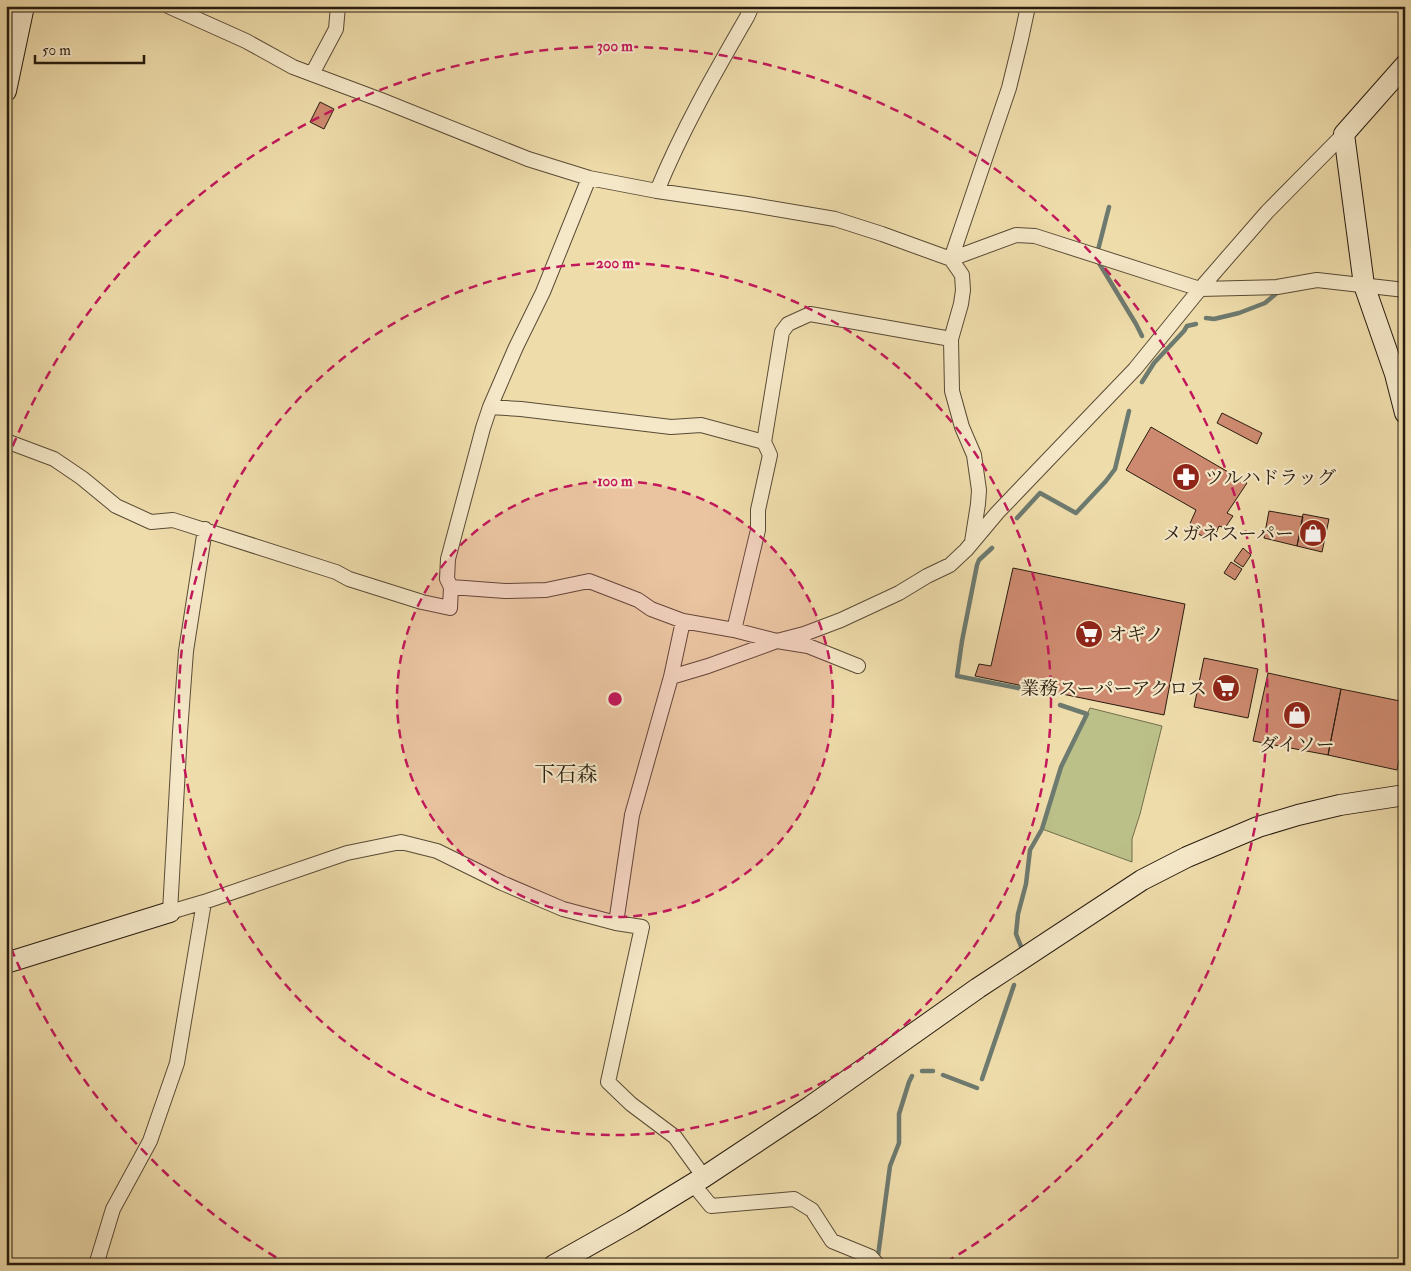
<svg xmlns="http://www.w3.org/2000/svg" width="1411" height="1271" font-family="'IM FELL Double Pica','Noto Serif JP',serif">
	<rect width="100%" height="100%" fill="#efdcab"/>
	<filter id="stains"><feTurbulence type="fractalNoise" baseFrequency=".004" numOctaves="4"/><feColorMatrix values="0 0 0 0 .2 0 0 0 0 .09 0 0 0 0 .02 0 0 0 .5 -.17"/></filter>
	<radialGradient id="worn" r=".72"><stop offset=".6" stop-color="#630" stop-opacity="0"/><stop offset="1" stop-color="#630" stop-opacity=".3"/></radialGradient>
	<path fill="#bbc088" stroke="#716e4b" d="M 1090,708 L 1162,726 L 1140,814 L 1132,839 L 1132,862 L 1042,829 L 1061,767 Z"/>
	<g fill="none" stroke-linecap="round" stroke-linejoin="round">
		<path stroke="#6d7a6f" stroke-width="4.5" d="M 1098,250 L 1109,207
			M 1099,263 L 1136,324 L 1142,336
			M 1206,318 L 1214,319 L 1239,313 L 1265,303 L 1278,292
			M 1142,382 L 1154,363 L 1184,331 L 1187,326 L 1196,324
			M 1017,518 L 1040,493 L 1076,513 L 1106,481 L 1115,469 L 1129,411
			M 992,548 L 979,560 L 977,565 L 962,641 L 957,676 L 1028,690
			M 1022,949 L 1016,934 L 1018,914 L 1026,884 L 1030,850 L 1042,829 L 1061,767 L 1087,714 L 1060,705
			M 922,1071 L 933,1071
			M 943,1075 L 977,1088
			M 982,1079 L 1014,985
			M 878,1256 L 890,1166 L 899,1143 L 899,1114 L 909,1082 L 912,1076
			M 1402,1265 L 1405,1259"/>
	</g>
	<path fill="#ce8a70" stroke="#271b0e" d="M 320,102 L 334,109 L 324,129 L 310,122 Z
		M 1222,413 L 1262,433 L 1257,444 L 1217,423 Z
		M 1151,427 L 1247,483 L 1227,513 L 1233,516 L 1225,528 L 1219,526 L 1216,533 L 1209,530 L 1205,537 L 1196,533 L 1188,528 L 1196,510 L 1126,470 Z
		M 1269,511 L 1303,517 L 1297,546 L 1264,538 Z
		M 1303,514 L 1329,519 L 1322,552 L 1297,546 Z
		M 1243,548 L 1251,555 L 1243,567 L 1234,561 Z
		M 1231,562 L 1242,569 L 1235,580 L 1224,573 Z
		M 1013,568 L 1185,604 L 1164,715 L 975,676 L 979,664 L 991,666 Z
		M 1204,658 L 1258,669 L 1248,718 L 1194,707 Z
		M 1268,673 L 1341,689 L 1328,755 L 1253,741 Z
		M 1341,689 L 1405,702 L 1405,733 L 1397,770 L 1328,755 Z"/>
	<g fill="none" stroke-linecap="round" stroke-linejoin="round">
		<g stroke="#594b35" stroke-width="16">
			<path id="street" d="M 168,6 L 246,41 L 293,67 L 381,100 L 528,159 L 589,178 L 657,191 L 747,204 L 835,219 L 882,234 L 951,259 L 962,275 L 963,290 L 961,304 L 951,339 L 952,391 L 962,427 L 974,455 L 979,490 L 978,504 L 972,542
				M 312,74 L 336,29 L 338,6
				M 657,191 C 682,130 714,74 747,17 L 752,6
				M 951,259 L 1016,235 L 1035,236 L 1200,289 L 1277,287 L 1317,280 L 1405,290
				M 951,259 L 1009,88 L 1021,39 L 1027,11 L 1026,6
				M 490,407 L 521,409 L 671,427 L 701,425 L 764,442
				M 6,441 L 54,459 L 82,478 L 116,506 L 151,522 L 173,520 L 336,572 L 349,579 L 422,602 L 450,608 L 451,587 L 447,579 L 448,559 L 483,428 L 490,407 L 516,347 L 543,292 L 589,178
				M 205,529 L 186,651 L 180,732 L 170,912 L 204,902 L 347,853 L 401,842 L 437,851 L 502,883 L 563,909 L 616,923 L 642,927 L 608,1082 L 631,1104 L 675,1137 L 704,1177
				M 451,587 L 505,591 L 546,590 L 589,581 L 638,600 L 651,609 L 683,621 L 734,630 L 777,641 L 808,646 L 858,666
				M 734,630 L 758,530 L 758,510 L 770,455 L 764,442 L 782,332 L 788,324 L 810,314 L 951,339
				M 671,677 L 683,621
				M 616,923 L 632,815 L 671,677 L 708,666 L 777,641 L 804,634 L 841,620 L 899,593 L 927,576 L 950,565 L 966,550 L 997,513 L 1135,369 L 1200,289 L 1267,212 L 1344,134
				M 693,1184 L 711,1206 L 794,1199 L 812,1210 L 832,1241 L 871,1257 L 878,1265
				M 96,1265 L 113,1209 L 150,1141 L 177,1063 L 204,902"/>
		</g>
		<g stroke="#271b0e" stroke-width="22">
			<path id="secondary" d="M 1405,65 L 1344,134 L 1364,285 L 1395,374 L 1405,413
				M 6,91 L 24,6
				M 6,963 L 170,912
				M 554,1265 L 632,1221 L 704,1177 L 811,1106 L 978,988 L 1142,880 L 1187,857 L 1258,827 L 1298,815 L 1340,805 L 1405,795"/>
		</g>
		<use href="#street" stroke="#f5e8c8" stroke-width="14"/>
		<use href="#secondary" stroke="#f5e8c8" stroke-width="20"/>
	</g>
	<circle cx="615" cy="699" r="218" fill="#c2185b" fill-opacity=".12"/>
	<g fill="none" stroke="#c2185b" stroke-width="2.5" stroke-dasharray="9 6">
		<circle cx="615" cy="699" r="218"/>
		<circle cx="615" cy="699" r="436"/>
		<path d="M289 1265A653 653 0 0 1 7 938M7 460A653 653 0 1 1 941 1265"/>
	</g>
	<defs>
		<g id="pharmacy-disc" transform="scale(1.4375)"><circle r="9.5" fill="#8f2418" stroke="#f5e8c8"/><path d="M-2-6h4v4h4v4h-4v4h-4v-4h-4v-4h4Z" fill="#fff"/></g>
		<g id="shop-disc" transform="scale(1.4375)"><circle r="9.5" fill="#8f2418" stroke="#f5e8c8"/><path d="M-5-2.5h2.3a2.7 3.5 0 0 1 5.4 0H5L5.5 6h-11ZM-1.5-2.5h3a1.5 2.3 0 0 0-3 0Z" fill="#fff"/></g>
		<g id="supermarket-disc" transform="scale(1.4375)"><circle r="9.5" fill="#8f2418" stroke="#f5e8c8"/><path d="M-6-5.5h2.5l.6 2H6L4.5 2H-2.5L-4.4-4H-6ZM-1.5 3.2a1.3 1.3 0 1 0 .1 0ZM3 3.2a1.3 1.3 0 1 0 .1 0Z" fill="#fff"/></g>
	</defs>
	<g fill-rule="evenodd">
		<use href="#pharmacy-disc" x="1186" y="477"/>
		<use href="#shop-disc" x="1313" y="533"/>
		<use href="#supermarket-disc" x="1089" y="634"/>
		<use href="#supermarket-disc" x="1226" y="688"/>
		<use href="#shop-disc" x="1297" y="715"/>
	</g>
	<g text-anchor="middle" stroke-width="4.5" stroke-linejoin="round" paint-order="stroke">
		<g font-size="19" fill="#271b0e" stroke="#f5e8c8" text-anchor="start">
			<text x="1205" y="484">ツルハドラッグ</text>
			<text x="1294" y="540" text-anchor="end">メガネスーパー</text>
			<text x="1108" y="641">オギノ</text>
			<text x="1207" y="695" text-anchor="end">業務スーパーアクロス</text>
			<text x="1297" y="751" text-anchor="middle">ダイソー</text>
		</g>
		<g font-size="21" fill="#271b0e" stroke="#f5e8c8">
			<text x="566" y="781">下石森</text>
		</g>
	</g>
	<circle cx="615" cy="699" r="8" fill="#c2185b" stroke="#f5e8c8" stroke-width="2.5"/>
	<g font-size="15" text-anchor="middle" font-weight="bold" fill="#c2185b" stroke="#f5e8c8" stroke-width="4.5" stroke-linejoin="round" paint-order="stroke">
		<text x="615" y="51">300 m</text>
		<text x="615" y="268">200 m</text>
		<text x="615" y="486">100 m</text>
	</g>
	<rect width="1411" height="1271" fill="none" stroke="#efdcab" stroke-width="25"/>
	<rect x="8" y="8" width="1396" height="1256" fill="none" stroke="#271b0e" stroke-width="2.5"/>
	<rect x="12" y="12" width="1386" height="1246" fill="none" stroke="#271b0e"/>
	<path d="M35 55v8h109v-8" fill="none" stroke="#271b0e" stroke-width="2.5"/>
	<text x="42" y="55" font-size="15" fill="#271b0e" stroke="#f5e8c8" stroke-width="4" paint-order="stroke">50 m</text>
	<rect width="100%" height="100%" filter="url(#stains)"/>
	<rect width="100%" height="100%" fill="url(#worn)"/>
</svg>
